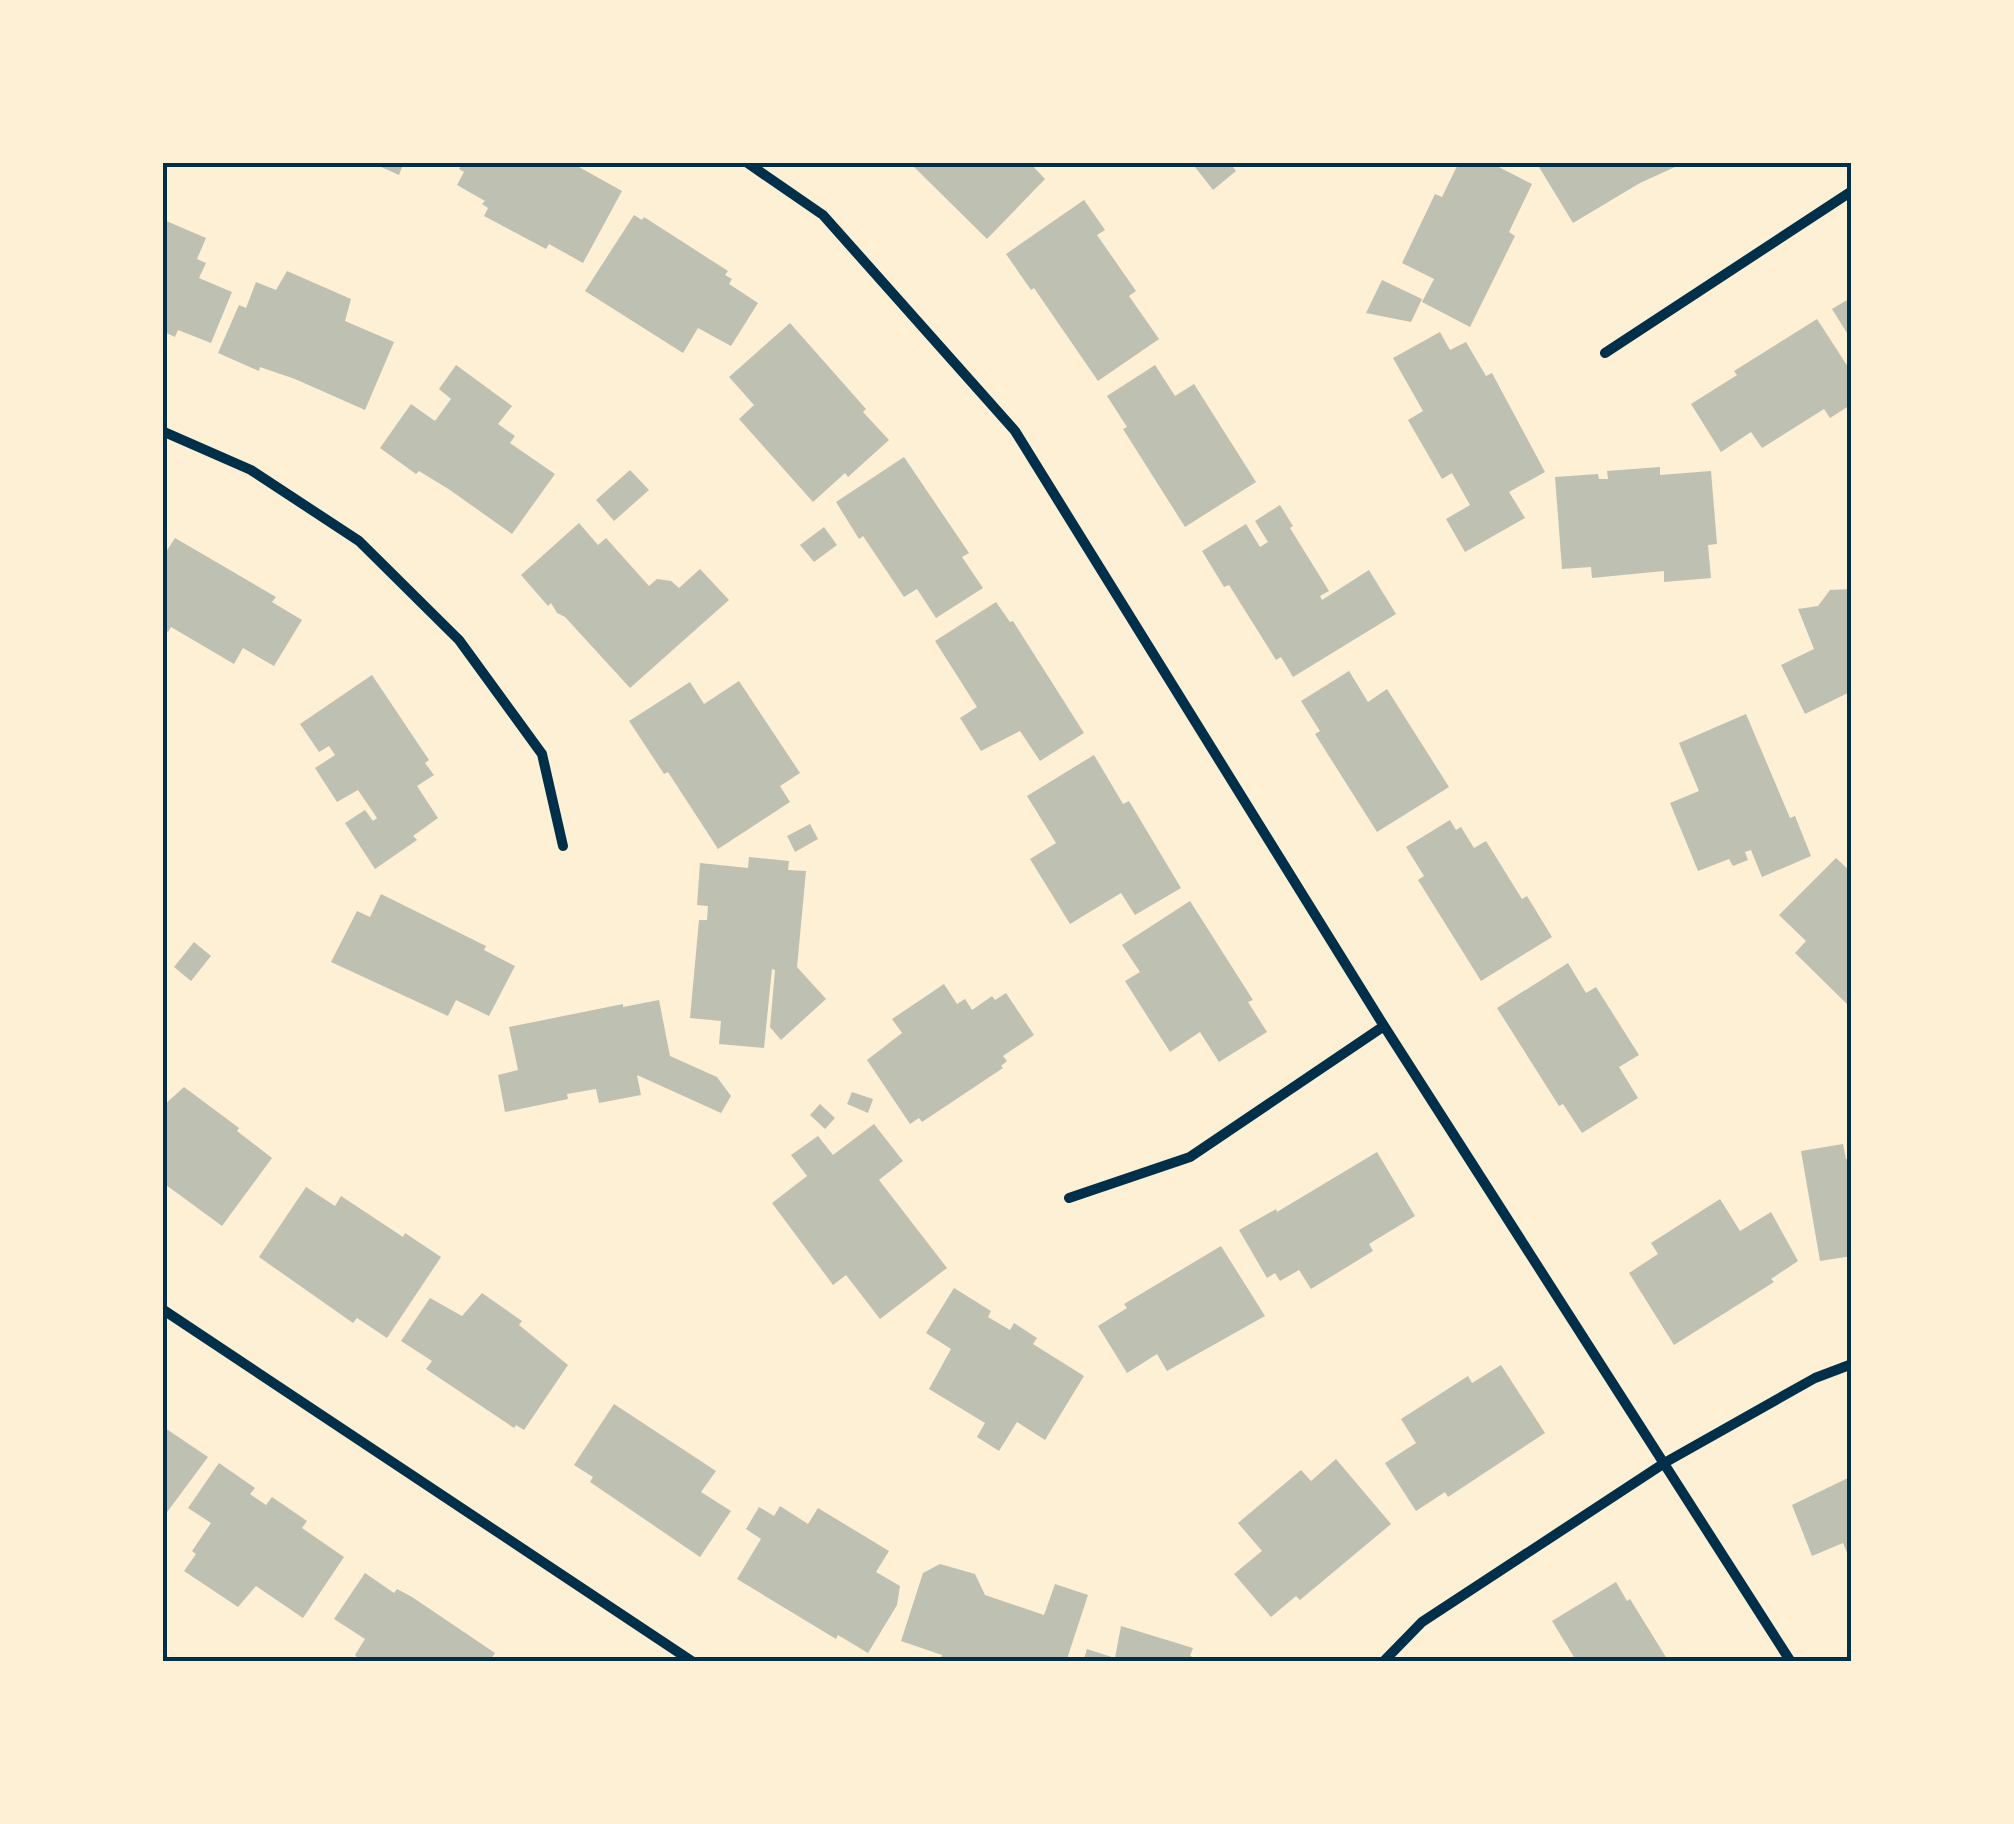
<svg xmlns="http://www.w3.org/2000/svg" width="2014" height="1824" font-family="'Source Sans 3',sans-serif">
	<rect width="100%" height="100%" fill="#fdf0d5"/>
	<path fill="#bec0b2" d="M 370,162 L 404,162 L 399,175 Z
		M 463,162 L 570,162 L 622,191 L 583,263 L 549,244 L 546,249 L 484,216 L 488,208 L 482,204 L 485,201 L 457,185 L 464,172 L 459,169 Z
		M 909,162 L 1029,162 L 1045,179 L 987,239 Z
		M 1191,162 L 1229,162 L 1236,171 L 1213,190 Z
		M 1459,162 L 1489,162 L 1532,184 L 1509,232 L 1515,236 L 1470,327 L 1422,302 L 1434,279 L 1402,263 L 1435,194 L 1442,197 Z
		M 1536,162 L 1686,162 L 1640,183 L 1573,223 Z
		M 1084,200 L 1105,230 L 1097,235 L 1136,291 L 1129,296 L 1159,339 L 1098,381 L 1034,288 L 1031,290 L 1006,254 Z
		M 634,215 L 642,220 L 644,217 L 728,271 L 725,275 L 732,279 L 729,284 L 758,303 L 731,346 L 698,328 L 683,353 L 585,291 Z
		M 164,220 L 206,238 L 197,259 L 206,263 L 199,278 L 232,292 L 211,343 L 178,330 L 175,337 L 162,331 Z
		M 287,271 L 351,299 L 345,321 L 394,342 L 365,410 L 295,379 L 260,367 L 259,371 L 218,353 L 239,305 L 246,308 L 256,282 L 276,290 Z
		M 1382,280 L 1422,299 L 1411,322 L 1366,313 Z
		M 1852,297 L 1852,341 L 1832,309 Z
		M 1817,319 L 1852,373 L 1852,404 L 1830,418 L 1824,409 L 1762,448 L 1751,432 L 1721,452 L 1691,404 L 1737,375 L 1734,371 Z
		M 790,323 L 866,409 L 863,412 L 889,440 L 848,477 L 845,473 L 813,502 L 739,419 L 754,405 L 729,377 Z
		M 1440,332 L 1450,350 L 1466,342 L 1486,376 L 1492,373 L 1545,472 L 1509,492 L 1525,518 L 1465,552 L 1446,519 L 1470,505 L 1452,473 L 1442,479 L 1408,420 L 1423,411 L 1393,358 Z
		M 456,365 L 512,406 L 498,424 L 515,436 L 510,443 L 555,474 L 512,534 L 450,490 L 419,471 L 416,474 L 380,448 L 411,404 L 435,421 L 451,399 L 439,389 Z
		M 1155,365 L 1175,396 L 1194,384 L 1256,482 L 1185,527 L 1123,429 L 1127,427 L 1107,396 Z
		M 904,457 L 969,553 L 962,557 L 983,588 L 936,618 L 917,589 L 904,597 L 863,536 L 859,539 L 836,502 Z
		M 1660,467 L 1660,475 L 1711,471 L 1717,544 L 1708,545 L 1711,578 L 1664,582 L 1664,571 L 1592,578 L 1591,567 L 1562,569 L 1555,477 L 1598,474 L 1599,479 L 1608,479 L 1607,471 Z
		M 630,470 L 649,490 L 614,521 L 596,500 Z
		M 1280,505 L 1293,526 L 1290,528 L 1329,591 L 1320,596 L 1322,600 L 1369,570 L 1396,614 L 1293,677 L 1281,657 L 1276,660 L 1229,585 L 1224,587 L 1202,551 L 1246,524 L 1260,547 L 1268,542 L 1255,521 Z
		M 579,523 L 598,545 L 606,538 L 649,586 L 657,579 L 671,581 L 679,588 L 700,569 L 729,600 L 630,688 L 565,617 L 557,613 L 551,603 L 548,606 L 521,575 Z
		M 824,527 L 837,545 L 814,562 L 800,545 Z
		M 175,538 L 276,597 L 272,602 L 302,620 L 274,666 L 243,648 L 234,664 L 171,627 L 168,632 L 162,628 L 162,558 Z
		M 1852,589 L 1852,691 L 1805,714 L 1781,665 L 1814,649 L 1798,609 L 1818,606 L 1830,590 Z
		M 996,602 L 1010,622 L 1013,621 L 1084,733 L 1040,761 L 1020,731 L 981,751 L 960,718 L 977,707 L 935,641 Z
		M 1349,671 L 1368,702 L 1387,689 L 1449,787 L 1377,832 L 1315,734 L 1320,731 L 1301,701 Z
		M 372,675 L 429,760 L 425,763 L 434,775 L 417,786 L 438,818 L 413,836 L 417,840 L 375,869 L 345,823 L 365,810 L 373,821 L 377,818 L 358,790 L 337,802 L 315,768 L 335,755 L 329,746 L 319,752 L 300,724 Z
		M 739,681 L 800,773 L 780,786 L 790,802 L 718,849 L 668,772 L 664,774 L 629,721 L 690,682 L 704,704 Z
		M 1746,714 L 1790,818 L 1795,816 L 1811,856 L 1762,877 L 1751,850 L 1745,852 L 1748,860 L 1733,866 L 1729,859 L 1698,871 L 1670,803 L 1699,791 L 1679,743 Z
		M 1094,755 L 1123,804 L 1129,801 L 1181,888 L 1135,915 L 1121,893 L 1070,924 L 1030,859 L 1056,843 L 1027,796 Z
		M 1450,820 L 1456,830 L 1461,827 L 1474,848 L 1486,841 L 1522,899 L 1527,896 L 1552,937 L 1481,981 L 1418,880 L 1424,876 L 1406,847 Z
		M 810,824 L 818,839 L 795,852 L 787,836 Z
		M 749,857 L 789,861 L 788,870 L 806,871 L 797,967 L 826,999 L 781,1040 L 770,1027 L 775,970 L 772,969 L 764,1048 L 719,1044 L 721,1021 L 690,1018 L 699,920 L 707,920 L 708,906 L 697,905 L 700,863 L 748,868 Z
		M 1836,858 L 1852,873 L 1852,1003 L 1849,1006 L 1795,953 L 1806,941 L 1779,915 Z
		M 381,894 L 486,946 L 484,950 L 515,966 L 489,1016 L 456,1000 L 448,1016 L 331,962 L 357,911 L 370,917 Z
		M 1190,901 L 1253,1000 L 1248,1002 L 1267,1032 L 1219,1062 L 1200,1032 L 1170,1052 L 1125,981 L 1140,972 L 1122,945 Z
		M 194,942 L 211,956 L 191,981 L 174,967 Z
		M 1568,963 L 1586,993 L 1596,987 L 1639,1055 L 1619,1067 L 1638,1098 L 1582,1133 L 1563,1104 L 1559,1106 L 1497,1008 Z
		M 944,984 L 957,1004 L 965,999 L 972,1010 L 992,996 L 995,1000 L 1006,993 L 1034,1035 L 1003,1056 L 1007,1061 L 1001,1066 L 1003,1068 L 922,1122 L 919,1118 L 910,1124 L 867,1060 L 902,1033 L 892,1019 Z
		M 659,1000 L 670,1056 L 717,1077 L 731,1096 L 721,1113 L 637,1075 L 641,1095 L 599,1103 L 596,1089 L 567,1094 L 568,1099 L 505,1112 L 498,1075 L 518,1070 L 509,1027 L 623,1004 L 623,1007 Z
		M 184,1087 L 239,1128 L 237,1131 L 272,1158 L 222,1226 L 162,1182 L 162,1107 Z
		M 852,1092 L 873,1099 L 868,1113 L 847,1104 Z
		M 820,1104 L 835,1118 L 825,1129 L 810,1115 Z
		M 874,1124 L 903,1161 L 879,1180 L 947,1268 L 880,1319 L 846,1275 L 833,1285 L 772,1203 L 807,1176 L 791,1155 L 818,1136 L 833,1155 Z
		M 1843,1144 L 1846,1159 L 1852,1158 L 1852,1256 L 1820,1261 L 1801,1151 Z
		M 1377,1152 L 1415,1216 L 1369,1244 L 1373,1251 L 1311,1289 L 1299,1270 L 1280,1281 L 1275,1273 L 1267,1278 L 1239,1230 L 1276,1209 L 1277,1212 Z
		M 306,1187 L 335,1206 L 341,1196 L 403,1237 L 405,1233 L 441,1257 L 387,1338 L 357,1318 L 353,1323 L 259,1257 Z
		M 1720,1199 L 1740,1231 L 1771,1212 L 1798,1261 L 1771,1279 L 1774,1282 L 1674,1345 L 1629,1273 L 1658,1254 L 1651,1243 Z
		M 1221,1246 L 1265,1316 L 1167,1371 L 1157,1354 L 1127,1373 L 1098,1326 L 1127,1308 L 1124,1304 Z
		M 954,1288 L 991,1311 L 988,1317 L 1010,1330 L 1014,1323 L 1037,1338 L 1033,1344 L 1084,1376 L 1045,1440 L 1017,1422 L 999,1451 L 977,1437 L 985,1423 L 929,1389 L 951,1349 L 926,1333 Z
		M 482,1293 L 522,1321 L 519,1325 L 568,1365 L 524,1430 L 516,1425 L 514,1428 L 426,1369 L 432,1361 L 401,1341 L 430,1298 L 462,1316 Z
		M 1501,1365 L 1545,1433 L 1448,1497 L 1445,1492 L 1416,1511 L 1385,1463 L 1416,1443 L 1401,1419 L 1468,1376 L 1472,1383 Z
		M 614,1404 L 716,1471 L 701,1492 L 731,1511 L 700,1557 L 590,1482 L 593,1477 L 574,1465 Z
		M 162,1426 L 208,1457 L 162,1519 Z
		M 1336,1459 L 1391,1524 L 1300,1600 L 1296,1596 L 1271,1617 L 1234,1574 L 1262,1551 L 1238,1523 L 1301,1470 L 1311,1481 Z
		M 219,1463 L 255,1488 L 250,1494 L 266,1505 L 272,1497 L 307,1521 L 302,1528 L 344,1557 L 303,1618 L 256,1586 L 238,1607 L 184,1571 L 196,1554 L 192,1551 L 211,1523 L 188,1508 Z
		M 1852,1476 L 1852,1564 L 1843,1543 L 1812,1556 L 1792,1505 Z
		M 780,1506 L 808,1524 L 818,1508 L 889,1551 L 876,1572 L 900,1586 L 897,1605 L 868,1653 L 838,1635 L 836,1639 L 737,1579 L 761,1539 L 746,1529 L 759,1507 L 774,1516 Z
		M 940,1564 L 975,1574 L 985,1595 L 1044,1615 L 1055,1584 L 1088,1595 L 1066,1662 L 940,1662 L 942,1655 L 901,1641 L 923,1573 Z
		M 365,1573 L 394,1593 L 397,1589 L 412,1597 L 495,1653 L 489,1662 L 356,1662 L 358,1658 L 355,1655 L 365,1639 L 334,1619 Z
		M 1616,1582 L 1627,1601 L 1630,1599 L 1669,1662 L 1577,1662 L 1552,1621 Z
		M 1121,1626 L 1193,1648 L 1190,1656 L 1206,1662 L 1083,1662 L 1087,1649 L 1115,1658 Z"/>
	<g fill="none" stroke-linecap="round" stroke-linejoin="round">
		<path stroke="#003049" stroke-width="10" d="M 746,162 L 823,215 L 1015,431 L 1384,1026 L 1791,1662
			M 1605,353 L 1852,191
			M 162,431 L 251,470 L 359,541 L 459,640 L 542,754 L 563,846
			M 1069,1198 L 1190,1157 L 1384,1026
			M 162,1309 L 693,1662
			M 1383,1662 L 1422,1622 L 1666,1462 L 1815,1378 L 1852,1364"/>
	</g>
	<rect width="2014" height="1824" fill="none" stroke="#fdf0d5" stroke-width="330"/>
	<rect x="165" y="165" width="1684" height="1494" fill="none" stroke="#003049" stroke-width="4"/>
</svg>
